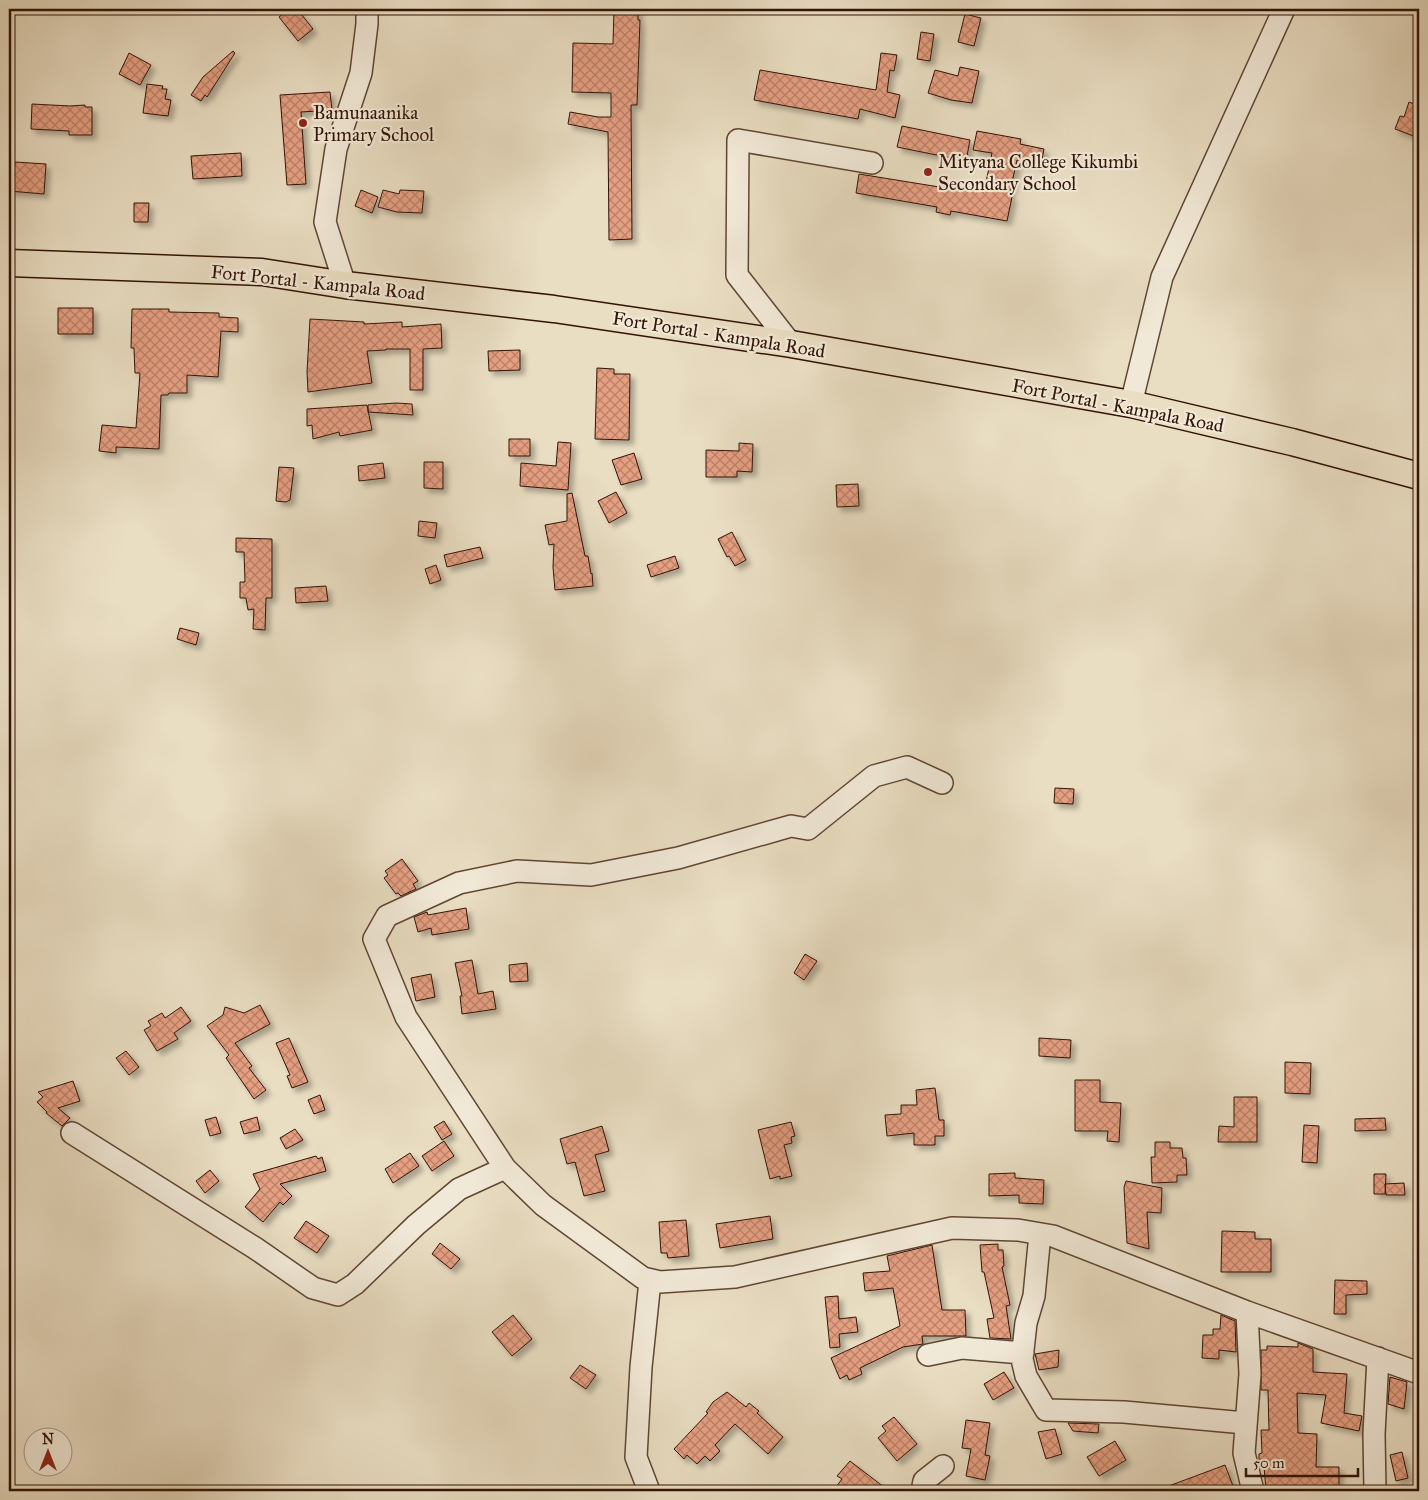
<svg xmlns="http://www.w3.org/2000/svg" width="1428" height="1500" font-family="'IM FELL Great Primer',serif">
	<defs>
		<pattern id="building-cross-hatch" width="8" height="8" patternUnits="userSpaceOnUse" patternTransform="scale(1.25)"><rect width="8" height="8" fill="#e59f81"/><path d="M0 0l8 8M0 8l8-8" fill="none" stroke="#ba8068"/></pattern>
		<filter id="shadow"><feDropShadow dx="4.5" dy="4.5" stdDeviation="2.5" flood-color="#0004"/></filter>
	</defs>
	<rect width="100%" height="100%" fill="#e9ddc2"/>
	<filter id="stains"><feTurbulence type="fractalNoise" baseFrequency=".004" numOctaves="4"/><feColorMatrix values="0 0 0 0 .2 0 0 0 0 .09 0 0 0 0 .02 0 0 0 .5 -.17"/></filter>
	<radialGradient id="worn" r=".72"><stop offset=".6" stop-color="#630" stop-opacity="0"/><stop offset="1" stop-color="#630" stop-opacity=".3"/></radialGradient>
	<path fill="url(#building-cross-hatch)" stroke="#321305" filter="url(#shadow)" d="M 290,9 L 297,9 L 313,29 L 298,41 L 279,17 Z
		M 614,9 L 638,9 L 638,20 L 640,20 L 637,105 L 631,105 L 632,239 L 609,240 L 608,132 L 568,124 L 570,112 L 598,117 L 611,117 L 611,93 L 572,92 L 573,43 L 613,44 Z
		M 965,14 L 981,18 L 974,46 L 958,42 Z
		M 921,32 L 934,34 L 930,61 L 917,59 Z
		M 233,51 L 235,53 L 207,97 L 205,95 L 201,101 L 191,95 L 203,77 Z
		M 129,53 L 151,65 L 140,85 L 119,74 Z
		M 881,53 L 897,55 L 894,71 L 890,70 L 887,92 L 900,95 L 895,118 L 860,109 L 858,119 L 754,100 L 760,70 L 876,90 Z
		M 960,67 L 979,71 L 972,103 L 951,100 L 928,93 L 935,70 L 958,76 Z
		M 147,84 L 163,86 L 162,89 L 167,89 L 165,99 L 171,100 L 168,116 L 143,113 Z
		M 330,92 L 332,110 L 301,112 L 306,184 L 287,185 L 280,95 Z
		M 1409,102 L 1419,106 L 1419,138 L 1395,129 L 1400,116 L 1404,117 Z
		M 32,104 L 70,106 L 85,105 L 85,107 L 92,107 L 92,135 L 69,135 L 69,131 L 31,129 Z
		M 902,126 L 970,140 L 966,161 L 897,147 Z
		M 977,131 L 1021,139 L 1020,144 L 1044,149 L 1041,165 L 1017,160 L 1009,196 L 1012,197 L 1007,221 L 951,211 L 950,215 L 936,212 L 937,207 L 856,193 L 859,174 L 964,191 L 964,189 L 984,192 L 992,153 L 973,150 Z
		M 241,153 L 242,176 L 193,179 L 191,156 Z
		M 15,162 L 46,164 L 44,194 L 9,191 L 9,179 L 13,179 Z
		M 361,190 L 378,197 L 372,213 L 355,206 Z
		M 383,190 L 399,194 L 400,190 L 424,191 L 422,213 L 397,212 L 378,207 Z
		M 134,203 L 149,203 L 148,222 L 134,222 Z
		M 58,308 L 93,308 L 93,334 L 58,334 Z
		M 132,309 L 169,309 L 169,312 L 219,313 L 219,317 L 238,318 L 238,332 L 221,331 L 218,377 L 187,375 L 187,393 L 169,393 L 168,395 L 161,395 L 159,449 L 116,447 L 116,453 L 99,451 L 102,425 L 136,428 L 140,373 L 135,373 L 134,348 L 131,348 Z
		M 310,319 L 364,322 L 364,324 L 402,322 L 402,327 L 441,324 L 442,348 L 423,349 L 423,390 L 410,390 L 410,349 L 386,349 L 386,350 L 367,351 L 372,383 L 308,392 L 307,372 Z
		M 520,350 L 520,370 L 489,371 L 488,351 Z
		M 597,368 L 614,369 L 614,374 L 630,374 L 629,440 L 595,439 Z
		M 396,403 L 412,404 L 413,415 L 368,412 L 368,405 Z
		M 367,405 L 372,430 L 340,436 L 339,432 L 313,439 L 312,425 L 307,426 L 307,409 Z
		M 509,439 L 530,439 L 530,456 L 509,456 Z
		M 558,442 L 571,443 L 568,490 L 520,486 L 521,463 L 556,466 Z
		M 739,443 L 753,444 L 752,472 L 737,471 L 737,477 L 706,477 L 706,450 L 739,451 Z
		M 634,453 L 642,479 L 621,485 L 612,460 Z
		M 424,462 L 443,462 L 443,489 L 424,488 Z
		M 383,463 L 385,478 L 359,481 L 358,466 Z
		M 279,467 L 294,468 L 290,500 L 286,502 L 276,501 Z
		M 858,484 L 859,506 L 837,507 L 836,485 Z
		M 616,492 L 627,513 L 609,523 L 598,501 Z
		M 572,493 L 585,556 L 588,556 L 591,574 L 592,573 L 593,586 L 555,590 L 553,567 L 554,544 L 549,545 L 545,525 L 567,521 L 567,494 Z
		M 419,521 L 437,523 L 435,538 L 418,536 Z
		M 732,532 L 746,560 L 735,566 L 729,556 L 727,557 L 718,539 Z
		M 236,538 L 272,539 L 272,598 L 266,598 L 265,630 L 253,629 L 254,609 L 248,610 L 246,598 L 240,598 L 240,582 L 245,582 L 244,552 L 236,552 Z
		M 480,547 L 483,558 L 447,567 L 444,555 Z
		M 675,556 L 679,568 L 651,577 L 647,565 Z
		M 436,565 L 441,580 L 430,584 L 425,569 Z
		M 326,586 L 328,601 L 296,603 L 295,588 Z
		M 180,628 L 199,633 L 196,645 L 177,639 Z
		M 1055,788 L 1074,789 L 1073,804 L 1054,803 Z
		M 402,859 L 418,881 L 413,884 L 416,889 L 401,896 L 398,893 L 396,894 L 384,878 L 388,875 L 385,871 Z
		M 466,908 L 469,929 L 432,935 L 431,928 L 418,932 L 414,917 L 427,912 L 428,915 Z
		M 805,954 L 817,961 L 804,980 L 794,973 Z
		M 472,960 L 478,994 L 493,991 L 496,1009 L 462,1014 L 460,996 L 462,996 L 455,963 Z
		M 527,963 L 528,981 L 510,982 L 509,965 Z
		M 431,974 L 435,997 L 416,1001 L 411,978 Z
		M 260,1005 L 270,1024 L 235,1043 L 252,1066 L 249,1068 L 266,1090 L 254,1099 L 226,1058 L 229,1055 L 207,1026 L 223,1015 L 225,1007 L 244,1013 Z
		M 181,1007 L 191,1021 L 174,1033 L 178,1039 L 157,1051 L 144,1030 L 151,1026 L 148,1021 L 162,1013 L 165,1018 Z
		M 289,1038 L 308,1082 L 292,1088 L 287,1076 L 290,1075 L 276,1043 Z
		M 1039,1038 L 1071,1040 L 1070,1058 L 1039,1056 Z
		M 126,1051 L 139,1067 L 129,1075 L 116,1058 Z
		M 1285,1062 L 1311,1063 L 1310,1094 L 1285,1093 Z
		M 1075,1080 L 1100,1080 L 1100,1102 L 1121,1103 L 1119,1142 L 1107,1141 L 1108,1131 L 1075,1131 Z
		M 73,1081 L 80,1101 L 58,1108 L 70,1118 L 62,1126 L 46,1113 L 47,1112 L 37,1102 L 43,1097 L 38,1092 Z
		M 935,1088 L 939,1120 L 944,1120 L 944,1136 L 935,1136 L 935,1145 L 914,1145 L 914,1133 L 887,1136 L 885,1115 L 901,1114 L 901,1105 L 917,1105 L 916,1090 Z
		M 320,1095 L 325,1110 L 314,1114 L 308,1100 Z
		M 1234,1097 L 1257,1097 L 1257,1142 L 1218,1142 L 1219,1126 L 1234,1127 Z
		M 216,1117 L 221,1133 L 210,1136 L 205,1120 Z
		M 257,1117 L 260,1130 L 244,1134 L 240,1122 Z
		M 1385,1118 L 1386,1130 L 1355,1131 L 1355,1119 Z
		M 444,1121 L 452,1134 L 442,1140 L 434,1127 Z
		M 791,1122 L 795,1136 L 791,1137 L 792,1143 L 784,1145 L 792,1176 L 780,1179 L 780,1176 L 770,1179 L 758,1130 Z
		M 1304,1125 L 1319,1126 L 1317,1163 L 1302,1162 Z
		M 602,1126 L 609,1151 L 595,1155 L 605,1191 L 584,1196 L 575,1162 L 567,1164 L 560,1139 Z
		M 295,1129 L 303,1140 L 286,1149 L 280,1138 Z
		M 444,1141 L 454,1156 L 432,1171 L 422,1156 Z
		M 1155,1142 L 1170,1142 L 1170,1148 L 1182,1148 L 1183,1158 L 1186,1158 L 1187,1175 L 1177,1175 L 1177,1182 L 1152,1183 L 1151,1157 L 1155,1157 Z
		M 410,1153 L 419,1166 L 393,1183 L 385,1169 Z
		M 316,1156 L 318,1159 L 322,1157 L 326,1171 L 280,1184 L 292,1196 L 283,1205 L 280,1202 L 263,1222 L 245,1207 L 260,1189 L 253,1174 Z
		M 210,1170 L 219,1181 L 205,1193 L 196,1181 Z
		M 1015,1173 L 1015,1178 L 1044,1180 L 1043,1204 L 1019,1203 L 1019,1195 L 989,1196 L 989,1174 Z
		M 1374,1174 L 1386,1174 L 1385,1194 L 1374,1194 Z
		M 1126,1181 L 1162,1188 L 1161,1213 L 1147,1212 L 1149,1249 L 1127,1243 L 1124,1187 Z
		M 1404,1183 L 1405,1195 L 1386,1195 L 1385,1184 Z
		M 770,1216 L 773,1239 L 720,1248 L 716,1224 Z
		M 686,1220 L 689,1256 L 668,1258 L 667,1253 L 661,1253 L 659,1222 Z
		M 306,1221 L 329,1236 L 317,1253 L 294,1238 Z
		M 1222,1231 L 1255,1232 L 1255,1239 L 1271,1239 L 1271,1272 L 1221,1272 Z
		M 440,1243 L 460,1259 L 451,1269 L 432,1254 Z
		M 998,1244 L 998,1250 L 1003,1250 L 1004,1266 L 1002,1267 L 1010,1305 L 1006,1306 L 1011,1339 L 990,1338 L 987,1319 L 994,1318 L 984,1272 L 982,1272 L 980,1245 Z
		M 932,1245 L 942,1310 L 965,1310 L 966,1336 L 922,1336 L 923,1344 L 903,1347 L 860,1368 L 862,1374 L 849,1380 L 847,1375 L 840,1379 L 831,1358 L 900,1326 L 893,1288 L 865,1291 L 863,1273 L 890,1271 L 887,1256 Z
		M 1335,1280 L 1367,1281 L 1367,1294 L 1346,1295 L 1346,1314 L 1334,1314 Z
		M 838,1296 L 839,1319 L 856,1317 L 858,1332 L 839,1334 L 840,1347 L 830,1348 L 825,1297 Z
		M 513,1315 L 532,1339 L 512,1356 L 492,1332 Z
		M 1221,1315 L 1235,1321 L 1236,1352 L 1219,1350 L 1219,1359 L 1202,1358 L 1203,1335 L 1213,1335 L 1213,1329 L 1220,1329 Z
		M 1298,1343 L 1313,1349 L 1313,1372 L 1347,1374 L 1344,1413 L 1362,1416 L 1359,1431 L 1321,1423 L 1326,1395 L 1297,1393 L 1298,1433 L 1317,1434 L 1316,1467 L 1339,1467 L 1339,1487 L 1329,1487 L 1329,1491 L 1266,1491 L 1264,1466 L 1260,1467 L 1259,1462 L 1259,1454 L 1262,1453 L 1261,1430 L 1269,1430 L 1268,1390 L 1261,1390 L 1261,1350 L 1267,1350 L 1267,1346 L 1298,1347 Z
		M 1059,1350 L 1058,1367 L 1039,1370 L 1035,1354 Z
		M 580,1365 L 596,1375 L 586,1389 L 570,1378 Z
		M 1004,1372 L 1014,1388 L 993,1400 L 984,1384 Z
		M 1390,1377 L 1407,1382 L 1404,1409 L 1388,1404 Z
		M 727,1392 L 746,1407 L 749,1403 L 759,1411 L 757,1413 L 783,1437 L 768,1454 L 735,1424 L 715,1445 L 720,1451 L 710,1461 L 705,1456 L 697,1464 L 687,1455 L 684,1459 L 674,1449 L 708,1413 L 706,1412 L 713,1402 Z
		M 894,1417 L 917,1444 L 897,1461 L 878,1438 L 886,1431 L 882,1426 Z
		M 966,1420 L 990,1423 L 985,1455 L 990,1456 L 985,1480 L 966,1476 L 971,1449 L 962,1448 Z
		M 1068,1423 L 1099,1424 L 1098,1433 L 1073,1431 Z
		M 1055,1429 L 1062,1454 L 1046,1459 L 1038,1432 Z
		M 1115,1441 L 1126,1460 L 1099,1476 L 1087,1457 Z
		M 1402,1452 L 1408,1478 L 1396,1481 L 1390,1455 Z
		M 850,1461 L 889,1491 L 833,1491 L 842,1479 L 837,1476 Z
		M 1225,1465 L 1233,1486 L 1219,1491 L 1159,1491 L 1158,1490 Z"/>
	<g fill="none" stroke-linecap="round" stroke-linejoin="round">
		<g stroke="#604634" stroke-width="24">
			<path id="minor" d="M 345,285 L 325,222 L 336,149 L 361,73 L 367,24 L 367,9
				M 791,344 L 737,275 L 738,140 L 872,163
				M 1131,404 L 1162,277 L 1284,9
				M 942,783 L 907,767 L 874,776 L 808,829 L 791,826 L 678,858 L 591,875 L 517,871 L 459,883 L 387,916 L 374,939 L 406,1017 L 505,1168 L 543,1205 L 643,1278 L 660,1282 L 735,1277 L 952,1228 L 1018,1230 L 1053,1236 L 1247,1312 L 1419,1373
				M 72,1133 L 255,1248 L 313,1288 L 338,1295 L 355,1284 L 416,1225 L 459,1189 L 505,1168
				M 1040,1234 L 1034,1296 L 1026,1323 L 1022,1359 L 1026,1376 L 1046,1410 L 1124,1412 L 1245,1423
				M 1247,1312 L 1250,1374 L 1244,1453 L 1253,1491
				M 928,1355 L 962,1348 L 1023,1353
				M 649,1491 L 636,1457 L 641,1367 L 650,1281
				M 922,1491 L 924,1481 L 943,1466
				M 1375,1491 L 1374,1434 L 1378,1358"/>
		</g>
		<g stroke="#321305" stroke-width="29">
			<path id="major" d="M 9,263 L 262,272 L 345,285 L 554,309 L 791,344 L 1131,404 L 1292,442 L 1419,476"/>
		</g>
		<use href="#minor" stroke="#f1e9d7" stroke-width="21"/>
		<use href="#major" stroke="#e9ddc2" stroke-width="26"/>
	</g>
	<g fill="#8f2418" stroke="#f1e9d7" stroke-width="2">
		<circle cx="303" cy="123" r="5"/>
		<circle cx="928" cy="172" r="5"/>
	</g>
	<g text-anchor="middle" stroke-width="4.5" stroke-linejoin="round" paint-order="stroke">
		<g font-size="19" fill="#321305" stroke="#f1e9d7" text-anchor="start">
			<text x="313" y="119">Bamunaanika<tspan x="313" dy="22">Primary School</tspan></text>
			<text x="938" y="168">Mityana College Kikumbi<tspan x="938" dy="22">Secondary School</tspan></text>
		</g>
		<g font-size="19" fill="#321305" stroke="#f1e9d7">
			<text transform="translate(318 282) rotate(6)" y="7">Fort Portal - Kampala Road</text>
			<text transform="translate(719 334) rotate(9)" y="7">Fort Portal - Kampala Road</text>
			<text transform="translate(1118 405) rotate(11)" y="7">Fort Portal - Kampala Road</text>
		</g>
	</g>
	<rect width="1428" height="1500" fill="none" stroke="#e9ddc2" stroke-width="30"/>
	<rect x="10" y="10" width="1408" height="1480" fill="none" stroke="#321305" stroke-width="2.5"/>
	<rect x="15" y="15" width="1398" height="1470" fill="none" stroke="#321305"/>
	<g transform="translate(48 1452)"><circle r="24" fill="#f1e9d7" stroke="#a59383"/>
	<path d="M0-4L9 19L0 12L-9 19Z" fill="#8f2418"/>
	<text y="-8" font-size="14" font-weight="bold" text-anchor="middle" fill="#321305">N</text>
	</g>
	<path d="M1246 1468v8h112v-8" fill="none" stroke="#321305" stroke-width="2.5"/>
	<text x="1253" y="1468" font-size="15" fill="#321305" stroke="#f1e9d7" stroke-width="4" paint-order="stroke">50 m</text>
	<rect width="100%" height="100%" filter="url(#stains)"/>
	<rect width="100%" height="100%" fill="url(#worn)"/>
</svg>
